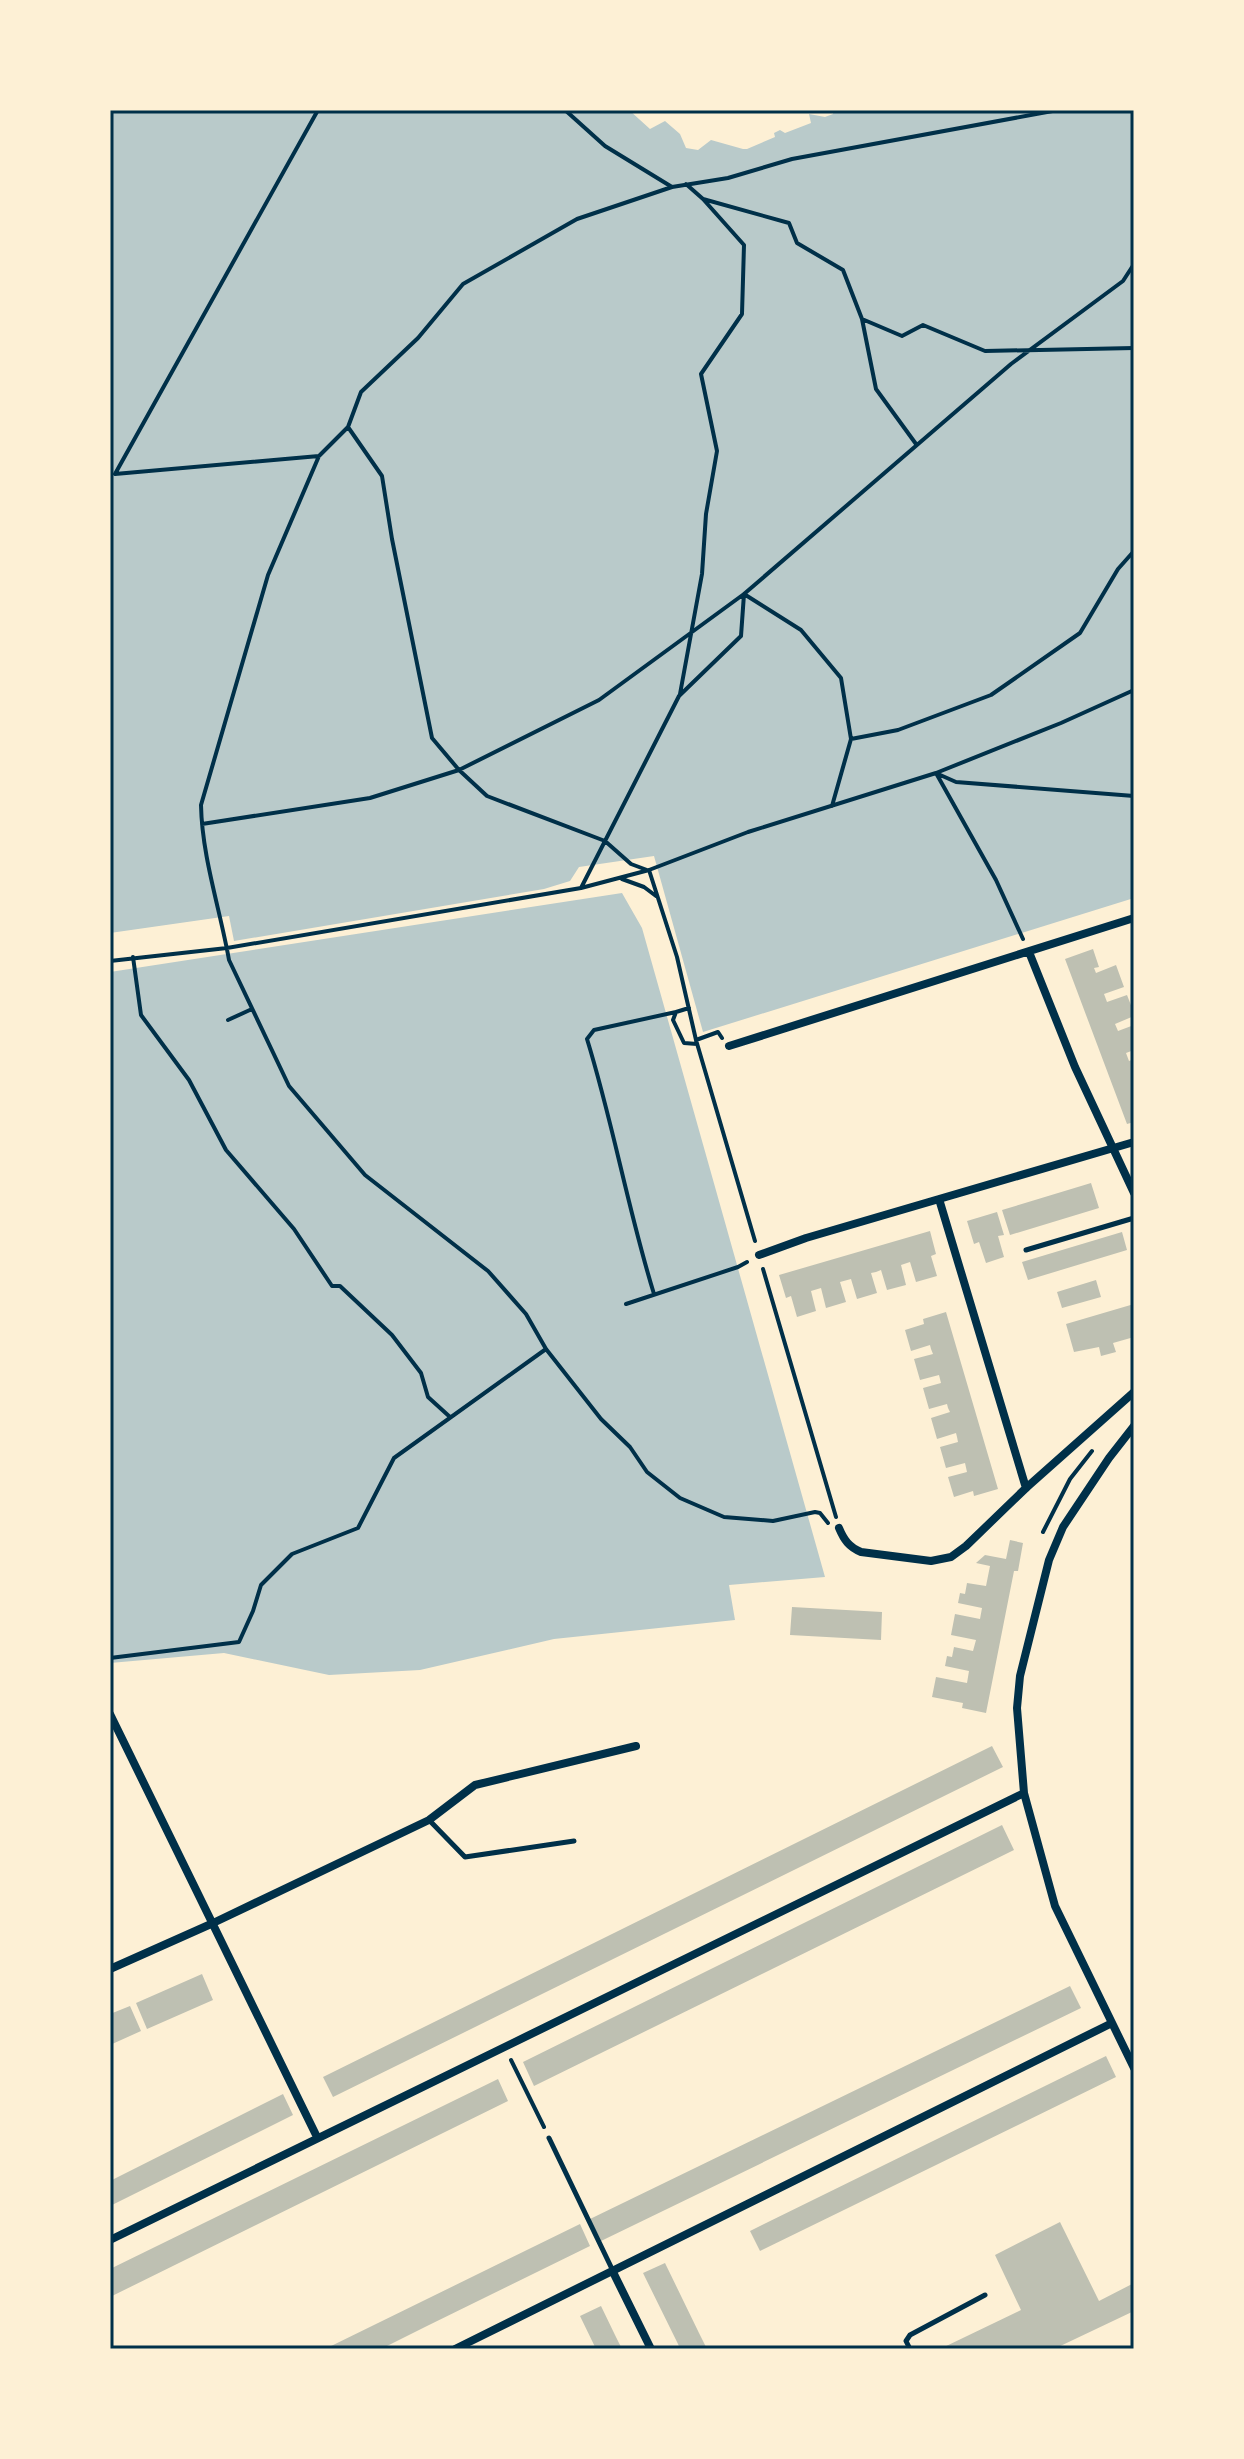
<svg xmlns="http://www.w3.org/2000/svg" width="1244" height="2459" font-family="'Asap Condensed',sans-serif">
	<rect width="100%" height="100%" fill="#fdf0d5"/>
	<path fill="#b9caca" d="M 110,110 L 629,110 L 650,129 L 665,121 L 680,134 L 686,148 L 698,150 L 711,140 L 743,149 L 747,149 L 775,137 L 774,133 L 780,130 L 785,133 L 811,123 L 809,114 L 825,117 L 833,114 L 834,110 L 1134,110 L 1134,898 L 703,1032 L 654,856 L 579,867 L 570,881 L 544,889 L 234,941 L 229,916 L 110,933 Z
		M 622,893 L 642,928 L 825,1577 L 729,1585 L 735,1620 L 554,1639 L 420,1670 L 329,1675 L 224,1653 L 110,1663 L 110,972 Z"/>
	<path fill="#bec0b2" d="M 1093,949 L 1099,967 L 1094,968 L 1096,973 L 1116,965 L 1124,987 L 1104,994 L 1107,1002 L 1127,995 L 1134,1013 L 1134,1016 L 1115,1024 L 1118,1031 L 1134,1025 L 1134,1050 L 1126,1053 L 1129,1061 L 1134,1059 L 1134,1122 L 1127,1124 L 1065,959 Z
		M 1091,1183 L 1099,1208 L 1010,1235 L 1002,1210 Z
		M 997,1212 L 1004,1235 L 998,1236 L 1004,1257 L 986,1263 L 979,1242 L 974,1244 L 967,1221 Z
		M 930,1231 L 936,1254 L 931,1256 L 937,1276 L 916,1282 L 910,1262 L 901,1265 L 906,1285 L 887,1290 L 881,1270 L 876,1272 L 871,1273 L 877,1293 L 857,1299 L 851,1279 L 840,1282 L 846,1302 L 826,1308 L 821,1288 L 811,1291 L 816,1311 L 797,1317 L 791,1296 L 786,1298 L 779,1275 Z
		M 1122,1232 L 1127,1250 L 1028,1280 L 1022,1262 Z
		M 1096,1280 L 1101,1297 L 1062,1308 L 1057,1292 Z
		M 1134,1304 L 1134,1337 L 1113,1343 L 1116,1352 L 1101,1356 L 1099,1347 L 1074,1352 L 1066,1324 Z
		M 946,1312 L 998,1489 L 974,1496 L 973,1491 L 954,1497 L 948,1477 L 967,1472 L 965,1463 L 946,1468 L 940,1447 L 958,1442 L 957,1437 L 956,1433 L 937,1439 L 931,1418 L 950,1412 L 948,1408 L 947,1404 L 929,1409 L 923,1388 L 941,1383 L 939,1375 L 920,1380 L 914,1359 L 933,1354 L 931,1349 L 930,1345 L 911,1351 L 905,1330 L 924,1324 L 923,1319 Z
		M 1010,1540 L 1023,1543 L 1018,1571 L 1014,1571 L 986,1713 L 962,1708 L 963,1703 L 932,1697 L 936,1677 L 967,1683 L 969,1671 L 945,1666 L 947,1656 L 952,1657 L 954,1647 L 973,1651 L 976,1640 L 951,1635 L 955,1614 L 980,1619 L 982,1608 L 958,1603 L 960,1593 L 965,1594 L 967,1583 L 986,1586 L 990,1566 L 976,1563 L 985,1555 L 1006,1559 Z
		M 792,1607 L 882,1612 L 881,1640 L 790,1635 Z
		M 992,1746 L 1003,1767 L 333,2097 L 323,2077 Z
		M 1002,1825 L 1014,1850 L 534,2086 L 523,2062 Z
		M 202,1974 L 213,2000 L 147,2029 L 136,2003 Z
		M 1070,1986 L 1081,2008 L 601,2241 L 590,2219 Z
		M 130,2006 L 141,2031 L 110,2045 L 110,2014 Z
		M 1106,2056 L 1116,2077 L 760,2251 L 750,2231 Z
		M 498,2079 L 508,2101 L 110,2297 L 110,2269 Z
		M 283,2094 L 293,2115 L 110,2206 L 110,2181 Z
		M 1060,2222 L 1099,2301 L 1134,2283 L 1134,2311 L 1054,2349 L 940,2349 L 1021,2310 L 995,2255 Z
		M 580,2224 L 590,2246 L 427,2326 L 381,2349 L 325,2349 Z
		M 665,2263 L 699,2333 L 707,2349 L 680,2349 L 678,2344 L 643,2273 Z
		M 601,2306 L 615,2335 L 622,2349 L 596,2349 L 580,2316 Z"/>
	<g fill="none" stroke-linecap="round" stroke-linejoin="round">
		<path stroke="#003049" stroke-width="4" d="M 318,110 L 115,474 L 319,456
			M 565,110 L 605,146 L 672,187
			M 686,184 L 703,199 L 789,223 L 797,243 L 843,270 L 862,319 L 902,336 L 923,325 L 985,351 L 1134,348
			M 862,319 L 876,389 L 916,444
			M 348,427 L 382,476 L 392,539 L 432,738 L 459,770 L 599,700 L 744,594 L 1011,364 L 1123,281 L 1134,264
			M 680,694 L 702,574 L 706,514 L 717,451 L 701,374 L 742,314 L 744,245 L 703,199
			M 936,773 L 996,880 L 1023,939
			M 938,774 L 956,782 L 1134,796
			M 832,806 L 851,739
			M 202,824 L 370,798 L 459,770 L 487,796 L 605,841 L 631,864 L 647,870
			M 649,870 L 677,957 L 696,1040 L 755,1241
			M 622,879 L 644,887 L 656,896
			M 581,888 L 679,696 L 741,636 L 744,594 L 801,630 L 841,678 L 851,739 L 898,730 L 991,695 L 1080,633 L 1118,569 L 1134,551
			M 133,957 L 141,1015 L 189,1080 L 226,1150 L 294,1229 L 332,1286 L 340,1286 L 392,1335 L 421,1373 L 428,1397 L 450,1417
			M 110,961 L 227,948 L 581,888 L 649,870 L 748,832 L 936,773 L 1061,723 L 1134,690
			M 689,1008 L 676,1012 L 673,1020 L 684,1043 L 697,1044
			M 228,1020 L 252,1009
			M 696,1040 L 718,1032 L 722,1038
			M 763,1269 L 836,1517
			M 654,1294 C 628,1210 613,1123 587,1039 L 594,1030 L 676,1012
			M 626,1304 L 738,1267 L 747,1262
			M 828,1523 L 820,1513 L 815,1512 L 773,1521 L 724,1517 L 680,1498 L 647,1472 L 630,1447 L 601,1419 L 546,1349 L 526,1314 L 488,1271 L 365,1175 L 289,1086 L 229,960 C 220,909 202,857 201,805 L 268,575 L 319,456 L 348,427 L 361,392 L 418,338 L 463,284 L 577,219 L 672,187 L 728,178 L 792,159 L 1058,110
			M 1043,1532 L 1070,1479 L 1092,1451
			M 110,1658 L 239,1642 L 253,1611 L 261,1585 L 292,1554 L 358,1528 L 394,1458 L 546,1349
			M 511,2060 L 544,2127"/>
		<path stroke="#003049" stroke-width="5" d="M 1026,1250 L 1134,1218
			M 429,1820 L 465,1857 L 574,1841
			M 549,2138 L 613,2271
			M 910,2349 L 906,2341 L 910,2335 L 985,2295"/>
		<path stroke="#003049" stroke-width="8" d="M 1029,952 L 1075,1067 L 1134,1193
			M 729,1046 L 1134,918
			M 939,1199 L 1026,1488
			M 759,1255 L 806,1238 L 1134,1142
			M 1134,1426 L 1109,1458 L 1063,1527 L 1049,1560 L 1020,1676 L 1017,1708 L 1024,1793 L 1055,1906 L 1134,2068
			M 839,1528 C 844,1540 849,1547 861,1552 L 931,1561 L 951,1557 L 966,1546 L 1026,1488 L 1134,1392
			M 110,1714 L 317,2137
			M 110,1969 L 211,1924 L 429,1820 L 475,1785 L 636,1746
			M 110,2240 L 1024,1793
			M 613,2272 L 651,2349
			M 455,2349 L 1112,2023"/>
	</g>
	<rect width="1244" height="2459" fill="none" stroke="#fdf0d5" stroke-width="224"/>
	<rect x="112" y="112" width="1020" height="2235" fill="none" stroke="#003049" stroke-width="3"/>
</svg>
